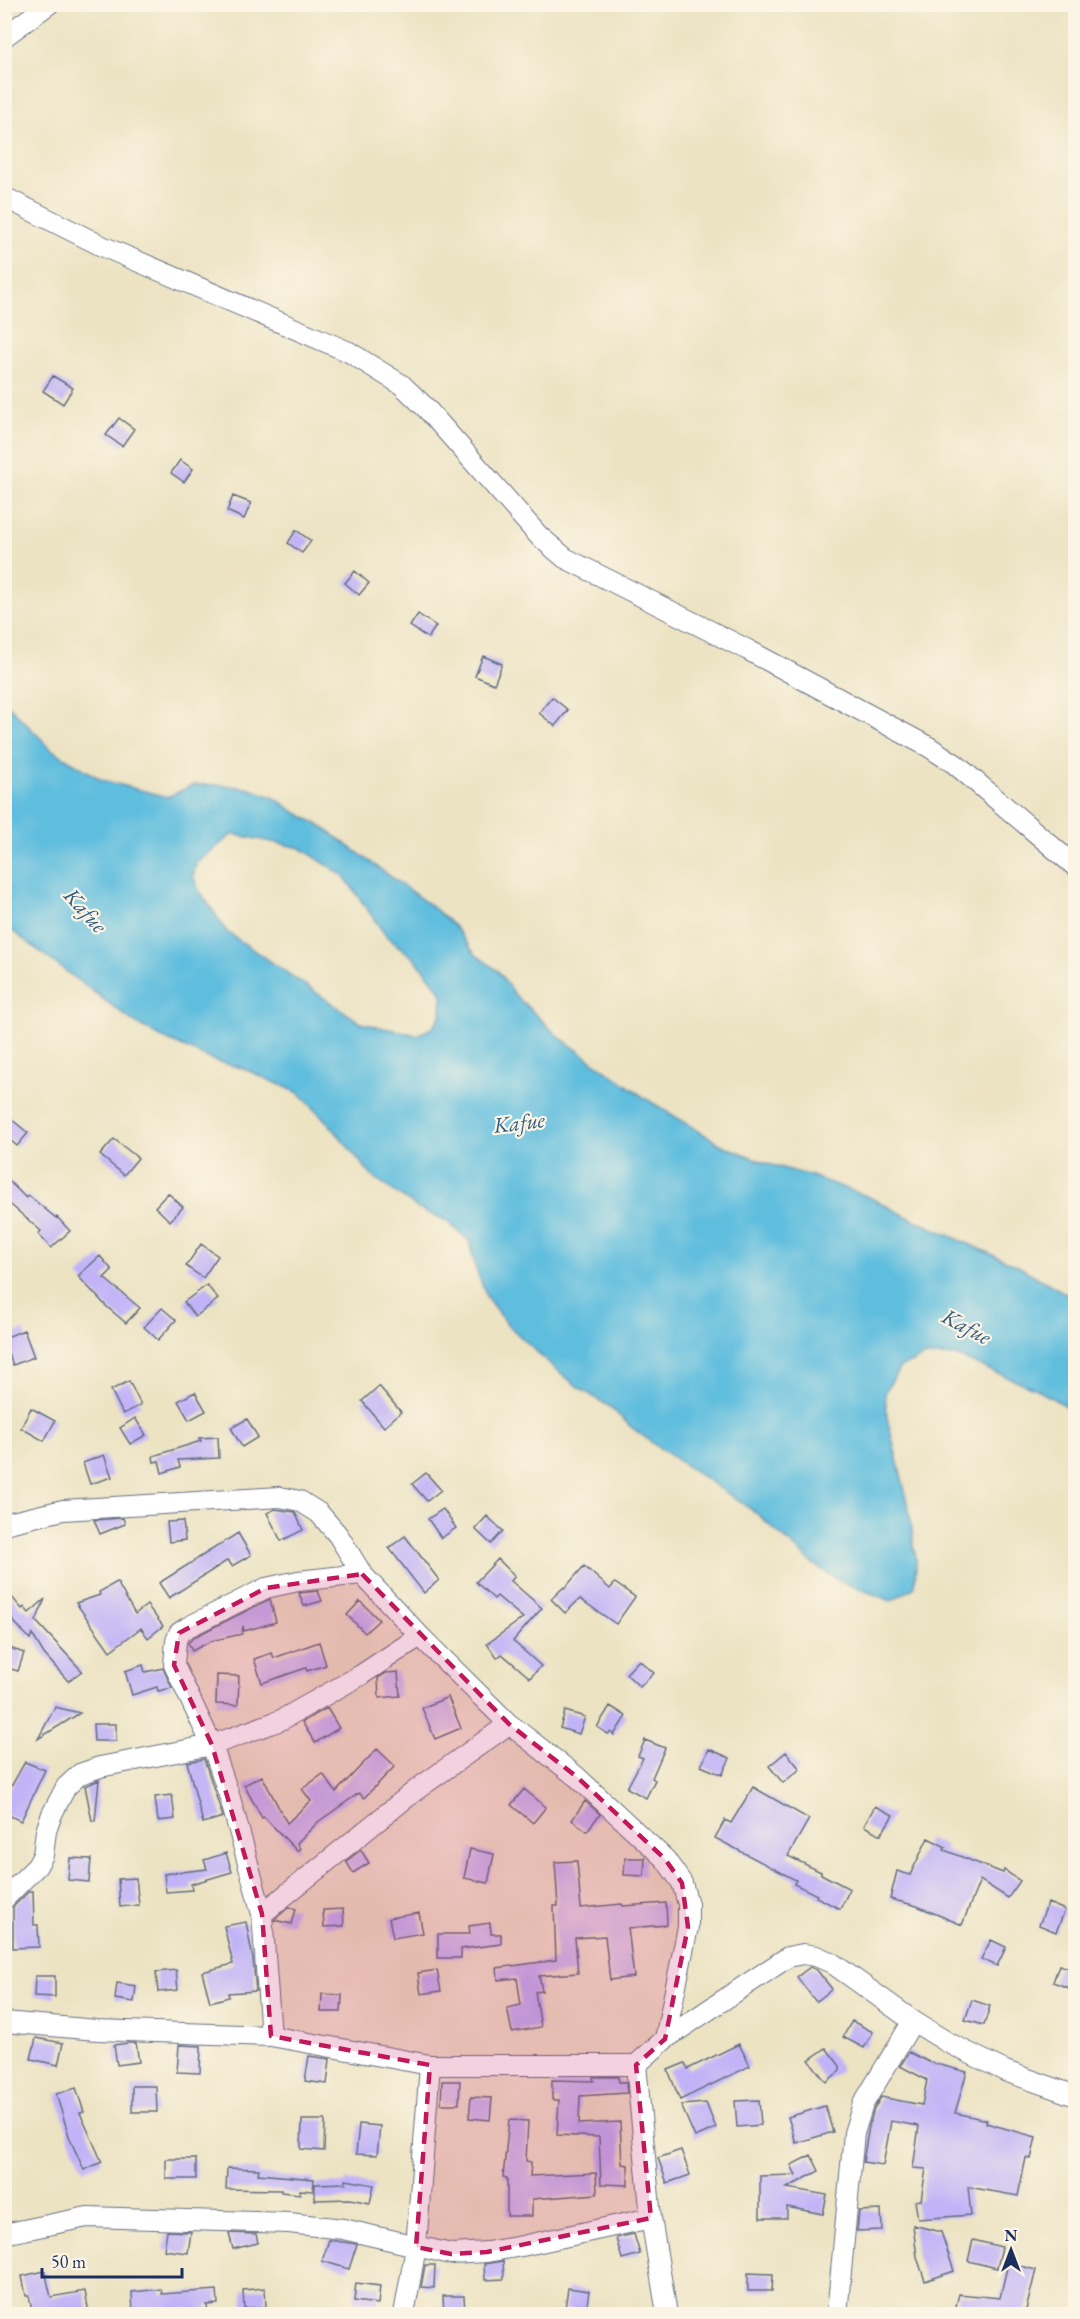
<svg xmlns="http://www.w3.org/2000/svg" width="1080" height="2319" font-family="'EB Garamond',serif">
	<rect width="100%" height="100%" fill="#fcf5e5"/>
	<filter id="ink" filterUnits="userSpaceOnUse"><feTurbulence type="fractalNoise" baseFrequency=".0167" numOctaves="2"/><feDisplacementMap in="SourceGraphic" scale="12" xChannelSelector="R" yChannelSelector="G"/><feConvolveMatrix kernelMatrix="1 2 1 2 8 2 1 2 1" color-interpolation-filters="sRGB"/></filter>
	<filter id="wash" filterUnits="userSpaceOnUse"><feTurbulence type="fractalNoise" baseFrequency=".008" numOctaves="4" result="noise"/><feDisplacementMap in="SourceGraphic" scale="24" xChannelSelector="R" yChannelSelector="G"/><feGaussianBlur stdDeviation="1.35" result="paint"/><feColorMatrix in="noise" values="0 0 0 0 0 0 0 0 0 0 0 0 0 0 0 0 0 1.4 0 .05"/><feComposite in="paint" operator="in"/></filter>
	<g filter="url(#wash)">
		<rect width="100%" height="100%" fill="#ece3c3"/>
		<path fill="#5fbdde" stroke="#3d769e" stroke-width="1.5" fill-rule="evenodd" d="M 4,701 L 52,750 L 102,780 L 167,797 L 193,785 L 221,785 L 247,788 L 273,797 L 295,812 L 321,826 L 435,909 L 455,927 L 475,954 L 498,971 L 516,996 L 559,1037 L 648,1100 L 720,1144 L 768,1164 L 808,1175 L 867,1196 L 908,1217 L 1018,1266 L 1075,1299 L 1075,1411 L 1036,1389 L 956,1356 L 926,1356 L 900,1367 L 885,1392 L 887,1418 L 908,1503 L 916,1559 L 915,1587 L 891,1601 L 838,1580 L 813,1564 L 755,1512 L 655,1445 L 631,1427 L 610,1407 L 578,1387 L 552,1366 L 508,1325 L 487,1298 L 476,1269 L 469,1241 L 447,1221 L 419,1209 L 371,1175 L 331,1126 L 299,1093 L 242,1068 L 215,1061 L 161,1037 L 134,1022 L 11,930 L 4,921 ZM 233,834 L 301,848 L 344,876 L 386,936 L 416,960 L 442,993 L 441,1015 L 432,1028 L 417,1035 L 361,1023 L 227,932 L 199,890 L 193,876 L 196,863 Z"/>
		<g id="blocks">
			<path fill="#c1b3f7" d="M 53,376 L 73,388 L 63,404 L 43,391 Z
				M 119,418 L 134,429 L 122,446 L 106,435 Z
				M 180,460 L 193,469 L 184,482 L 171,473 Z
				M 233,496 L 251,503 L 244,519 L 227,511 Z
				M 296,530 L 311,541 L 302,553 L 288,543 Z
				M 355,571 L 369,583 L 359,595 L 345,583 Z
				M 418,614 L 436,626 L 428,638 L 410,626 Z
				M 483,656 L 502,664 L 494,684 L 475,676 Z
				M 552,697 L 568,710 L 555,726 L 539,713 Z
				M 4,1113 L 28,1133 L 17,1146 L 4,1135 Z
				M 114,1139 L 138,1158 L 124,1175 L 100,1155 Z
				M 4,1176 L 26,1198 L 28,1195 L 56,1218 L 57,1217 L 70,1231 L 51,1248 L 38,1234 L 41,1231 L 4,1199 Z
				M 168,1193 L 183,1207 L 170,1221 L 155,1207 Z
				M 201,1244 L 218,1256 L 203,1278 L 186,1266 Z
				M 100,1256 L 112,1270 L 104,1278 L 140,1308 L 126,1323 L 106,1306 L 78,1276 Z
				M 207,1285 L 218,1299 L 195,1317 L 184,1302 Z
				M 162,1308 L 176,1320 L 158,1340 L 144,1327 Z
				M 24,1330 L 34,1357 L 13,1365 L 4,1344 L 4,1338 Z
				M 129,1381 L 141,1405 L 123,1414 L 111,1390 Z
				M 379,1386 L 401,1412 L 384,1427 L 362,1401 Z
				M 195,1392 L 206,1411 L 189,1420 L 178,1401 Z
				M 31,1408 L 55,1421 L 44,1441 L 21,1428 Z
				M 135,1418 L 146,1435 L 130,1444 L 120,1428 Z
				M 247,1419 L 258,1437 L 242,1447 L 231,1428 Z
				M 218,1437 L 219,1458 L 178,1460 L 180,1467 L 162,1473 L 159,1461 L 154,1462 L 153,1456 L 201,1441 L 199,1438 Z
				M 104,1455 L 112,1477 L 90,1484 L 83,1463 Z
				M 426,1473 L 441,1490 L 427,1501 L 412,1484 Z
				M 275,1509 L 295,1512 L 303,1530 L 281,1541 L 267,1513 Z
				M 443,1509 L 456,1528 L 441,1538 L 428,1519 Z
				M 487,1516 L 503,1531 L 491,1544 L 475,1529 Z
				M 123,1518 L 125,1524 L 100,1534 L 94,1520 Z
				M 183,1521 L 185,1540 L 169,1542 L 167,1522 Z
				M 238,1533 L 251,1555 L 232,1566 L 228,1560 L 169,1598 L 159,1583 Z
				M 405,1536 L 439,1580 L 424,1593 L 389,1548 Z
				M 498,1559 L 515,1576 L 511,1581 L 542,1608 L 513,1641 L 541,1666 L 530,1678 L 502,1654 L 497,1658 L 487,1644 L 523,1618 L 497,1596 L 494,1599 L 476,1582 Z
				M 584,1566 L 610,1589 L 615,1583 L 635,1597 L 616,1624 L 580,1599 L 565,1613 L 551,1599 L 564,1587 L 565,1588 Z
				M 117,1582 L 135,1614 L 147,1605 L 163,1626 L 148,1638 L 141,1628 L 110,1651 L 76,1603 L 100,1595 L 99,1592 Z
				M 4,1588 L 22,1609 L 24,1607 L 29,1613 L 45,1599 L 36,1621 L 82,1671 L 68,1681 L 44,1654 L 32,1634 L 30,1639 L 4,1611 Z
				M 318,1591 L 322,1601 L 304,1606 L 299,1593 Z
				M 270,1599 L 276,1622 L 244,1631 L 243,1626 L 242,1634 L 211,1641 L 192,1651 L 188,1643 L 194,1637 Z
				M 360,1601 L 379,1620 L 365,1633 L 347,1615 Z
				M 319,1642 L 326,1665 L 307,1671 L 306,1668 L 262,1683 L 254,1659 L 272,1653 L 274,1658 Z
				M 4,1646 L 24,1653 L 18,1671 L 4,1667 Z
				M 639,1660 L 654,1673 L 640,1687 L 626,1674 Z
				M 143,1665 L 145,1672 L 163,1668 L 172,1688 L 158,1691 L 157,1687 L 132,1695 L 125,1671 Z
				M 398,1672 L 400,1696 L 379,1698 L 378,1678 L 386,1673 Z
				M 217,1675 L 239,1676 L 238,1705 L 216,1704 Z
				M 448,1697 L 461,1728 L 435,1739 L 422,1708 Z
				M 610,1706 L 626,1716 L 614,1735 L 611,1732 L 608,1734 L 597,1727 Z
				M 55,1707 L 80,1713 L 38,1739 Z
				M 327,1708 L 339,1728 L 315,1743 L 302,1722 Z
				M 565,1711 L 585,1717 L 579,1734 L 560,1728 Z
				M 93,1724 L 116,1724 L 116,1741 L 94,1741 Z
				M 645,1740 L 665,1748 L 652,1778 L 655,1780 L 646,1798 L 627,1788 L 643,1758 L 638,1756 Z
				M 377,1749 L 395,1766 L 364,1798 L 359,1793 L 318,1822 L 297,1843 L 300,1849 L 297,1851 L 264,1817 L 262,1818 L 244,1785 L 262,1776 L 287,1823 L 311,1801 L 302,1789 L 323,1774 L 336,1792 Z
				M 709,1749 L 730,1758 L 722,1775 L 701,1766 Z
				M 786,1752 L 800,1769 L 783,1783 L 769,1766 Z
				M 204,1759 L 223,1817 L 203,1823 L 187,1762 Z
				M 25,1762 L 45,1770 L 21,1821 L 4,1813 L 4,1799 Z
				M 99,1780 L 95,1821 L 92,1821 L 85,1786 Z
				M 753,1787 L 809,1819 L 788,1856 L 821,1872 L 821,1874 L 850,1889 L 840,1909 L 816,1897 L 817,1895 L 794,1884 L 796,1880 L 715,1838 L 725,1820 L 731,1823 Z
				M 524,1789 L 546,1807 L 533,1823 L 511,1805 Z
				M 172,1795 L 175,1819 L 158,1821 L 155,1797 Z
				M 585,1801 L 600,1814 L 587,1831 L 572,1820 Z
				M 875,1806 L 893,1815 L 881,1835 L 864,1826 Z
				M 928,1838 L 946,1847 L 944,1850 L 1003,1873 L 1004,1870 L 1020,1881 L 1008,1898 L 980,1880 L 962,1925 L 917,1906 L 890,1899 L 897,1871 L 910,1875 Z
				M 470,1849 L 494,1854 L 488,1883 L 464,1878 Z
				M 361,1850 L 369,1863 L 353,1873 L 346,1861 Z
				M 226,1853 L 232,1872 L 191,1884 L 192,1890 L 166,1892 L 164,1874 L 207,1869 L 204,1860 Z
				M 70,1858 L 91,1859 L 89,1882 L 68,1880 Z
				M 625,1858 L 645,1858 L 644,1876 L 624,1875 Z
				M 577,1861 L 581,1908 L 622,1904 L 623,1906 L 666,1903 L 667,1925 L 628,1928 L 634,1977 L 610,1980 L 605,1936 L 575,1938 L 578,1973 L 539,1976 L 542,1991 L 535,1992 L 541,2027 L 512,2032 L 507,2008 L 521,2005 L 517,1978 L 498,1980 L 497,1968 L 556,1960 L 554,1906 L 558,1906 L 555,1862 Z
				M 136,1878 L 139,1905 L 120,1907 L 118,1879 Z
				M 29,1891 L 33,1891 L 34,1925 L 38,1925 L 39,1947 L 13,1948 L 13,1907 Z
				M 1048,1903 L 1065,1910 L 1056,1932 L 1039,1925 Z
				M 289,1907 L 296,1909 L 292,1924 L 274,1920 Z
				M 343,1909 L 344,1926 L 324,1927 L 323,1910 Z
				M 419,1913 L 423,1933 L 393,1938 L 389,1918 Z
				M 246,1922 L 253,1959 L 256,1991 L 228,1993 L 229,1997 L 210,2002 L 202,1972 L 233,1964 L 224,1926 Z
				M 490,1923 L 491,1934 L 501,1934 L 501,1944 L 461,1949 L 461,1958 L 438,1958 L 438,1934 L 470,1934 L 469,1926 Z
				M 991,1940 L 1006,1947 L 997,1966 L 981,1959 Z
				M 1059,1965 L 1075,1970 L 1069,1988 L 1053,1982 Z
				M 810,1967 L 817,1970 L 832,1989 L 816,2002 L 797,1977 Z
				M 176,1970 L 178,1990 L 158,1992 L 156,1972 Z
				M 437,1970 L 441,1991 L 421,1994 L 418,1973 Z
				M 35,1976 L 55,1976 L 55,1997 L 34,1996 Z
				M 117,1983 L 136,1986 L 134,2002 L 115,1999 Z
				M 322,1994 L 342,1995 L 341,2012 L 321,2012 Z
				M 972,2000 L 990,2006 L 984,2025 L 965,2020 Z
				M 852,2021 L 873,2032 L 864,2048 L 843,2037 Z
				M 36,2038 L 63,2043 L 58,2065 L 31,2059 Z
				M 128,2043 L 136,2043 L 139,2062 L 117,2065 L 114,2045 Z
				M 739,2044 L 750,2066 L 680,2100 L 668,2070 L 685,2063 L 688,2069 Z
				M 179,2045 L 201,2046 L 200,2073 L 177,2072 Z
				M 826,2048 L 840,2066 L 840,2071 L 826,2082 L 809,2060 Z
				M 909,2052 L 929,2062 L 967,2072 L 955,2113 L 987,2120 L 986,2123 L 1036,2137 L 1031,2159 L 1026,2158 L 1018,2196 L 968,2187 L 971,2215 L 918,2219 L 915,2201 L 921,2200 L 926,2169 L 913,2168 L 919,2126 L 891,2121 L 883,2165 L 863,2162 L 869,2126 L 874,2109 L 881,2097 L 922,2105 L 927,2080 L 900,2066 Z
				M 309,2056 L 330,2059 L 327,2084 L 305,2081 Z
				M 593,2077 L 618,2077 L 619,2082 L 626,2082 L 627,2093 L 580,2096 L 579,2124 L 620,2122 L 622,2164 L 628,2165 L 628,2185 L 601,2184 L 599,2137 L 557,2135 L 559,2100 L 552,2100 L 552,2080 L 594,2081 Z
				M 442,2081 L 460,2081 L 459,2104 L 441,2104 Z
				M 132,2086 L 156,2086 L 157,2112 L 132,2112 Z
				M 76,2088 L 84,2112 L 80,2113 L 102,2162 L 84,2170 L 70,2139 L 56,2094 Z
				M 471,2097 L 492,2098 L 490,2120 L 469,2118 Z
				M 759,2100 L 761,2125 L 737,2127 L 735,2101 Z
				M 706,2103 L 716,2128 L 695,2137 L 681,2105 Z
				M 825,2106 L 833,2132 L 796,2143 L 788,2117 Z
				M 302,2120 L 325,2120 L 324,2151 L 301,2149 Z
				M 509,2120 L 528,2121 L 526,2161 L 531,2162 L 530,2176 L 596,2173 L 597,2194 L 532,2199 L 532,2216 L 507,2216 L 507,2178 L 503,2177 Z
				M 359,2124 L 380,2126 L 377,2155 L 356,2154 Z
				M 681,2150 L 690,2175 L 667,2183 L 658,2158 Z
				M 811,2155 L 819,2171 L 787,2188 L 827,2195 L 823,2214 L 787,2207 L 787,2218 L 760,2218 L 760,2176 L 796,2175 L 791,2165 Z
				M 166,2159 L 196,2159 L 196,2179 L 166,2179 Z
				M 227,2168 L 259,2169 L 258,2174 L 314,2179 L 313,2191 L 300,2190 L 300,2194 L 281,2192 L 281,2190 L 226,2189 Z
				M 346,2180 L 374,2185 L 370,2203 L 350,2199 L 315,2200 L 315,2184 L 346,2183 Z
				M 881,2210 L 882,2230 L 857,2231 L 859,2211 Z
				M 913,2225 L 941,2232 L 954,2271 L 925,2281 L 917,2257 Z
				M 167,2231 L 191,2232 L 188,2253 L 164,2250 Z
				M 229,2233 L 256,2234 L 258,2243 L 233,2249 Z
				M 634,2234 L 640,2254 L 622,2259 L 616,2238 Z
				M 329,2240 L 357,2244 L 349,2269 L 322,2261 Z
				M 973,2240 L 1002,2247 L 997,2268 L 968,2261 Z
				M 503,2261 L 504,2279 L 485,2280 L 484,2264 Z
				M 1008,2263 L 1036,2270 L 1025,2314 L 954,2314 L 959,2294 L 1000,2298 Z
				M 425,2265 L 435,2265 L 434,2288 L 421,2287 Z
				M 45,2271 L 51,2297 L 85,2291 L 89,2314 L 33,2314 L 29,2296 L 26,2296 L 22,2276 Z
				M 748,2273 L 773,2274 L 772,2291 L 748,2291 Z
				M 356,2283 L 380,2286 L 378,2304 L 354,2301 Z
				M 265,2288 L 266,2307 L 244,2308 L 243,2290 Z
				M 568,2288 L 589,2291 L 586,2312 L 565,2309 Z
				M 161,2289 L 162,2294 L 217,2290 L 218,2304 L 207,2305 L 208,2314 L 187,2314 L 186,2309 L 133,2314 L 132,2292 Z
				M 443,2296 L 464,2296 L 465,2314 L 444,2314 Z"/>
		</g>
	</g>
	<g filter="url(#ink)">
		<use href="#blocks" fill-opacity="0" stroke="#646e81" stroke-width="1.5"/>
		<g fill="none" stroke-linecap="round" stroke-linejoin="round">
			<g stroke="#646e81" stroke-width="22">
				<path id="minor" d="M 4,37 L 49,4
					M 4,197 L 102,246 L 349,352 L 402,385 L 426,408 L 539,536 L 565,558 L 748,650 L 929,747 L 955,764 L 1076,867
					M 4,1524 L 63,1510 L 280,1497 L 300,1501 L 319,1513 L 338,1535 L 362,1574 L 420,1636 L 509,1724 L 577,1777 L 665,1859 L 682,1883 L 688,1904 L 688,1927 L 665,2039 L 636,2065 L 651,2218 L 667,2314
					M 4,1899 L 37,1866 L 43,1855 L 46,1831 L 52,1814 L 66,1787 L 80,1774 L 100,1767 L 212,1745 L 281,1720 L 361,1675 L 420,1636
					M 262,1914 L 416,1790 L 509,1724
					M 4,2022 L 97,2030 L 271,2036 L 430,2065 L 636,2065
					M 271,2036 L 262,1914 L 230,1798 L 212,1745 L 174,1665 L 176,1641 L 179,1633 L 188,1627 L 266,1588 L 298,1581 L 362,1574
					M 665,2039 L 788,1957 L 803,1954 L 816,1956 L 832,1963 L 913,2021 L 947,2042 L 1005,2071 L 1076,2096
					M 4,2234 L 87,2217 L 289,2223 L 343,2229 L 451,2254 L 487,2252 L 522,2246 L 651,2218
					M 404,2314 L 416,2247 L 430,2065
					M 837,2314 L 854,2133 L 863,2104 L 913,2021"/>
			</g>
			<use href="#minor" stroke="#fff" stroke-width="20"/>
		</g>
	</g>
	<path fill="#c2185b" fill-opacity="0.2" stroke="#c2185b" stroke-width="4.5" stroke-dasharray="12 8" stroke-linejoin="round" d="M 362,1574 L 509,1724 L 577,1777 L 665,1859 L 682,1883 L 688,1927 L 665,2039 L 636,2065 L 651,2218 L 487,2252 L 451,2254 L 416,2247 L 430,2065 L 271,2036 L 262,1914 L 212,1745 L 174,1665 L 179,1633 L 266,1588 Z"/>
	<g text-anchor="middle" stroke-width="4.5" stroke-linejoin="round" paint-order="stroke">
		<g font-size="22" font-style="italic" fill="#2f5a84" stroke="#fcf5e5">
			<text transform="translate(86 910) rotate(48)" y="8">Kafue</text>
			<text transform="translate(519 1122) rotate(-7)" y="8">Kafue</text>
			<text transform="translate(967 1326) rotate(28)" y="8">Kafue</text>
		</g>
	</g>
	<rect width="1080" height="2319" fill="none" stroke="#fcf5e5" stroke-width="24"/>
	<g transform="translate(1011 2250)" stroke="#fcf5e5" stroke-width="4.5" paint-order="stroke">
	<path d="M0-4.5L10 22L0 15L-10 22Z" fill="#1b2f5e"/>
	<text y="-9" font-size="16" font-weight="bold" text-anchor="middle" fill="#1b2f5e">N</text>
	</g>
	<path d="M42 2268v9h140v-9" fill="none" stroke="#1b2f5e" stroke-width="3"/>
	<text x="51" y="2268" font-size="18" fill="#1b2f5e" stroke="#fcf5e5" stroke-width="4.5" paint-order="stroke">50 m</text>
</svg>
